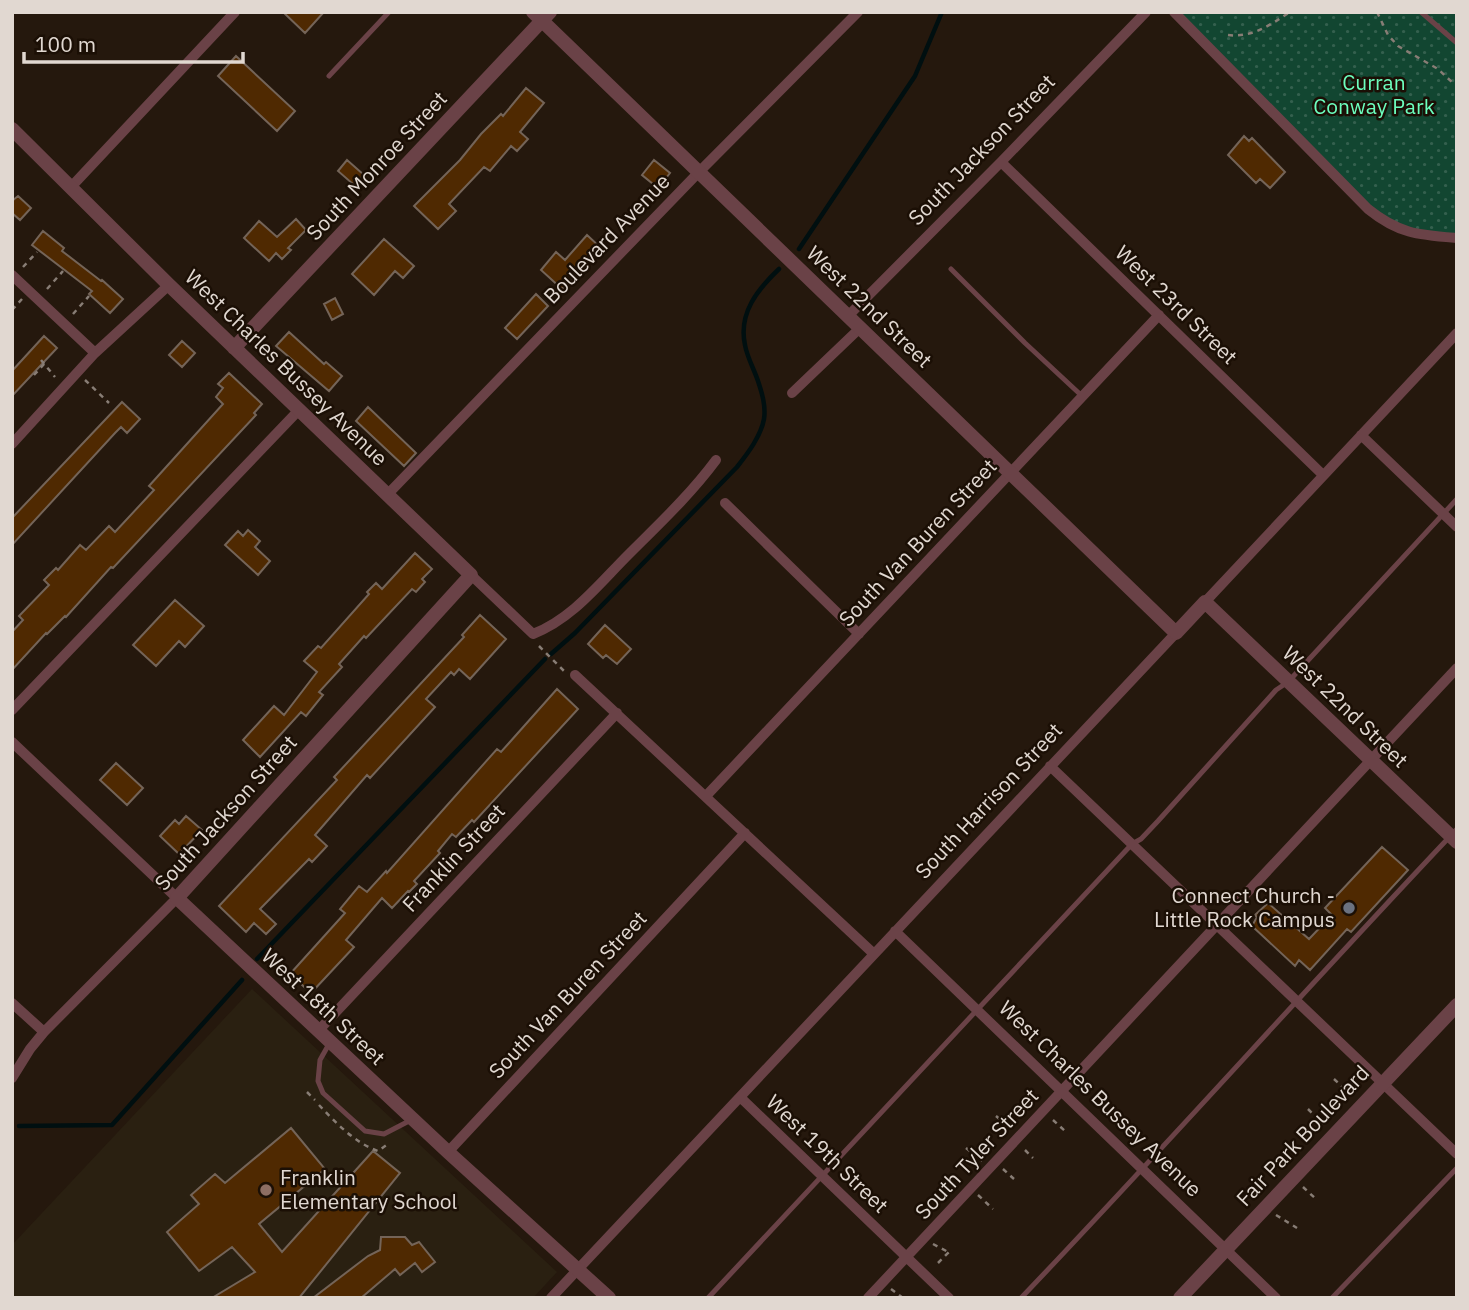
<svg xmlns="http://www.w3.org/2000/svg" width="1469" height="1310" font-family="'IBM Plex Sans',sans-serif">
	<defs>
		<pattern id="park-dots" width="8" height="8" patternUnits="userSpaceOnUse" patternTransform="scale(1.75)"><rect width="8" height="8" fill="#124631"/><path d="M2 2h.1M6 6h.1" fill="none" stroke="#34604e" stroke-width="1.8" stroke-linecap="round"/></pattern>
	</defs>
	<rect width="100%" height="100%" fill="#25180d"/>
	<path fill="#2a2011" d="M 252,989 L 557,1272 L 533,1298 L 12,1298 L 12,1245 Z"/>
	<path fill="url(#park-dots)" d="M 1174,12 L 1457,12 L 1457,238 L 1385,222 Z"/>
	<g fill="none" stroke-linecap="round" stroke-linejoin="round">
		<path stroke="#000f10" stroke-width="4.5" d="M 799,249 L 915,76 L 942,12
			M 551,654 L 575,633 L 737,467 C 748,453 761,436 764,419 C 766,406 762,393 758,381 C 754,369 747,357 745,345 C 738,313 758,289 779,269
			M 257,959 L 545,659
			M 19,1126 L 112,1125 L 242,980"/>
	</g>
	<path fill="#4f2901" stroke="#746458" stroke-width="2" d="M 283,12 L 324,12 L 305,33 Z
		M 236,56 L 295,111 L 277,131 L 218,76 Z
		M 526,88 L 544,103 L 520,132 L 528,139 L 517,151 L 511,146 L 490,171 L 484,167 L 449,204 L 456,211 L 438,229 L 414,206 L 460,160 L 481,134 L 501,114 L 503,116 Z
		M 1244,136 L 1249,141 L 1252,138 L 1285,172 L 1270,188 L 1260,179 L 1256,183 L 1228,155 Z
		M 347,160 L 364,175 L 354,185 L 338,171 Z
		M 654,160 L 670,173 L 658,188 L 642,175 Z
		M 18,196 L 31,208 L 20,220 L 12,213 L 12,201 Z
		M 296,219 L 306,230 L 288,248 L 291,250 L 282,259 L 276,253 L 269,261 L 244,238 L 259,221 L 277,237 Z
		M 43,231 L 64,248 L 62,251 L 101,281 L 102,280 L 123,299 L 110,313 L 89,294 L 92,291 L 32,245 Z
		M 587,235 L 601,248 L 562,289 L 541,270 L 556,252 L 565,260 Z
		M 384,239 L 414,266 L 403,278 L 395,271 L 374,295 L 352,274 Z
		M 536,294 L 548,306 L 517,339 L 505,328 Z
		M 335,298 L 343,314 L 332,320 L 324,304 Z
		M 289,332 L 324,364 L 326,362 L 342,376 L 329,391 L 276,346 Z
		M 44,336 L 57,348 L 12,396 L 12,371 Z
		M 182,341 L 195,353 L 182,367 L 169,355 Z
		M 229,373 L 262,404 L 254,413 L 256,415 L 113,568 L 111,567 L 66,617 L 65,616 L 47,634 L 46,633 L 12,670 L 12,632 L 23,620 L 19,616 L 49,585 L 44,580 L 56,568 L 58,570 L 80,545 L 86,550 L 109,526 L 115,532 L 154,490 L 149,486 L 223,404 L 216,397 L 223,388 L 218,384 Z
		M 122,402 L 140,419 L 127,433 L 121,427 L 115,433 L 12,545 L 12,518 Z
		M 368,407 L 416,453 L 404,466 L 356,421 Z
		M 248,530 L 260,541 L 255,547 L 270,561 L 258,575 L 225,545 L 238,531 L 243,536 Z
		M 415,553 L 432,569 L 422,579 L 425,582 L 416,592 L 412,589 L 366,638 L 364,636 L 339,664 L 342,667 L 319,692 L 323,695 L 306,716 L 301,712 L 260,757 L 243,740 L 274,706 L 284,715 L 317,672 L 304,661 L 318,646 L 321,648 L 369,594 L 367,592 L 376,583 L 382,589 Z
		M 175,600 L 204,626 L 185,647 L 179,641 L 156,666 L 133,645 Z
		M 480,615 L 506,639 L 470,679 L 459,669 L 454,675 L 451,672 L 426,699 L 435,707 L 370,778 L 367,775 L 315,835 L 327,846 L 312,862 L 309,859 L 260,909 L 276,924 L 266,934 L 254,923 L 246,932 L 219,906 L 337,780 L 334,777 L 464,637 L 462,635 Z
		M 605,625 L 631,649 L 617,664 L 606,655 L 603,658 L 588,644 Z
		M 557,689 L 578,709 L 474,822 L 472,820 L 456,837 L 452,834 L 438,851 L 440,853 L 414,881 L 417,884 L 409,892 L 408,891 L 392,908 L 382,898 L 346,940 L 354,947 L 311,993 L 290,974 L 345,913 L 340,909 L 359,886 L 367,892 L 386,871 L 387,873 L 497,749 L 501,752 Z
		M 116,763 L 143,788 L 127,805 L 100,780 Z
		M 186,816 L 202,830 L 179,854 L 160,836 L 175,820 L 179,824 Z
		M 1382,847 L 1408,870 L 1351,932 L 1347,929 L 1310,970 L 1299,960 L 1295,966 L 1252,926 L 1257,917 L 1255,915 L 1268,903 L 1309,939 L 1332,915 L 1325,908 Z
		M 291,1128 L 325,1169 L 259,1224 L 282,1252 L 373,1151 L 400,1173 L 299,1298 L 212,1298 L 255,1272 L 232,1247 L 199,1271 L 167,1232 L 199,1204 L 191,1195 L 215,1174 L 225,1183 Z
		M 381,1237 L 405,1237 L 412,1245 L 419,1242 L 435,1262 L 422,1272 L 415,1263 L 400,1275 L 395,1269 L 361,1298 L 313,1298 L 368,1256 L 380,1250 Z"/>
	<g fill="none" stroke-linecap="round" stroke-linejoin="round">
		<path stroke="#887d75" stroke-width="2.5" stroke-dasharray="5 5" stroke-linecap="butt" d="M 1377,12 L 1388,35 L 1398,46 L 1438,69 L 1454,84
			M 1228,35 C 1252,38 1270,25 1290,12
			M 23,267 L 37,252
			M 47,289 L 63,271
			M 12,310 L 22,299
			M 73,314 L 89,296
			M 41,360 L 55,377
			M 34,375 L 45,363
			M 85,380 L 109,403
			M 539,646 L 564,671
			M 1334,1079 L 1351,1095
			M 307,1092 L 315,1100
			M 319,1105 C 336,1123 355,1143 378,1151 L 388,1144
			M 1308,1109 L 1323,1124
			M 996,1116 L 1009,1127
			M 1053,1120 L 1065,1131
			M 966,1148 L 982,1161
			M 1025,1150 L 1033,1158
			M 1003,1169 L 1014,1179
			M 1303,1187 L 1317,1200
			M 978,1195 L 993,1209
			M 1276,1215 L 1297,1228
			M 933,1244 L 950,1253
			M 938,1263 L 949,1252
			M 891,1289 L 903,1298"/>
		<path stroke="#6a4247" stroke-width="5" d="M 1421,12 L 1457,43
			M 329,76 L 389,12
			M 951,269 L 1025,343 L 1082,396
			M 329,1044 L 320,1060 L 318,1081 L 323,1093 L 365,1131 L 384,1134 L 411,1120
			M 708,1298 L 1132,844 L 1141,839 L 1158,821 L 1276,690 L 1288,682 L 1457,499
			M 1021,1298 C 1168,1144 1310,984 1457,829
			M 1332,1298 L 1457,1168"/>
		<path stroke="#6a4247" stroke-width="10" d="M 1174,12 L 1368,209 C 1399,234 1419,235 1457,238
			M 1001,162 L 1323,475
			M 72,186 L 235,12
			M 12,275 L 95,353
			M 848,316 L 1001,162 L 1146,12
			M 792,393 L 860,328
			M 1361,435 L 1457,527
			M 12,444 L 95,353 L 169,285
			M 387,495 L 698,173 L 858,12
			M 725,503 L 859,634
			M 471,575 L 533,634 C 572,619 599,584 628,555 C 659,524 690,495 716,460
			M 1205,602 L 1457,333
			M 575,675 L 874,954
			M 12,710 L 298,411
			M 12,742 L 177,898 L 44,1032 L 30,1049 L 12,1078
			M 1050,766 L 1457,1154
			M 706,796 L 1159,315
			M 895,931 L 1276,1298
			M 12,1003 L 44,1032
			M 319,1030 L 617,713
			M 740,1097 L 949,1298
			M 448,1152 L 745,833
			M 551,1298 L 1176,633
			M 868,1298 L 1457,668"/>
		<path stroke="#6a4247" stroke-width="14" d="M 533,12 L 1176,633 L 1205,602 L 1457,842
			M 12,129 L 169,285 L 471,575 L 177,898 L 448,1152 L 609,1298
			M 234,348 L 550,12
			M 1180,1298 L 1457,1005"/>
	</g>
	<circle fill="#6b7280" stroke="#1b0f05" stroke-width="2.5" cx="1349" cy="908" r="7"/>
	<circle fill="#8d6e63" stroke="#1b0f05" stroke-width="2.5" cx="266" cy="1190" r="7"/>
	<g text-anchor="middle" stroke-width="5" stroke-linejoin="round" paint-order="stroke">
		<g font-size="21" fill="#6cfebe" stroke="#1b0f05">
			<text x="1374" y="90">Curran<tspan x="1374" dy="24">Conway Park</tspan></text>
		</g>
		<g font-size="21" fill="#e1d8d1" stroke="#1b0f05">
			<text transform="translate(982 150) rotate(-46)" y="7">South Jackson Street</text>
			<text transform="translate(377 166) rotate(-47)" y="7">South Monroe Street</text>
			<text transform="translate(607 239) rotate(-46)" y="7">Boulevard Avenue</text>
			<text transform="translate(1176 305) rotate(44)" y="7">West 23rd Street</text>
			<text transform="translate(869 307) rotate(44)" y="7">West 22nd Street</text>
			<text transform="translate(286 368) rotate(44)" y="7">West Charles Bussey Avenue</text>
			<text transform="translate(918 543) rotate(-47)" y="7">South Van Buren Street</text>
			<text transform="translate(1345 707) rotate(44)" y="7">West 22nd Street</text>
			<text transform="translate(989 801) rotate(-47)" y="7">South Harrison Street</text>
			<text transform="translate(226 813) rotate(-48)" y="7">South Jackson Street</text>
			<text transform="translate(454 858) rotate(-47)" y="7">Franklin Street</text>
			<text transform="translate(568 995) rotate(-47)" y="7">South Van Buren Street</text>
			<text transform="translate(323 1007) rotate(43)" y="7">West 18th Street</text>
			<text transform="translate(1100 1099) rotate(44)" y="7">West Charles Bussey Avenue</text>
			<text transform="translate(1303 1136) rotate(-47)" y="7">Fair Park Boulevard</text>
			<text transform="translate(827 1154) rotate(44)" y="7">West 19th Street</text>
			<text transform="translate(977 1154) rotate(-47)" y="7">South Tyler Street</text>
		</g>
		<g font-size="21" fill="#e1d8d1" stroke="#1b0f05" text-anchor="end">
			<text x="1335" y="903">Connect Church -<tspan x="1335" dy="24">Little Rock Campus</tspan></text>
			<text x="280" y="1185" text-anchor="start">Franklin<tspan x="280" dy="24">Elementary School</tspan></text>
		</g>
	</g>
	<rect width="1469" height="1310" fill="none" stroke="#e1d8d1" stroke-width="28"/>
	<path d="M24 52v10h219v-10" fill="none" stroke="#e1d8d1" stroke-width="3.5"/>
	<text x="35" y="52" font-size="21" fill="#e1d8d1" stroke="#1b0f05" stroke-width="5" paint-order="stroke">100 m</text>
</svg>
